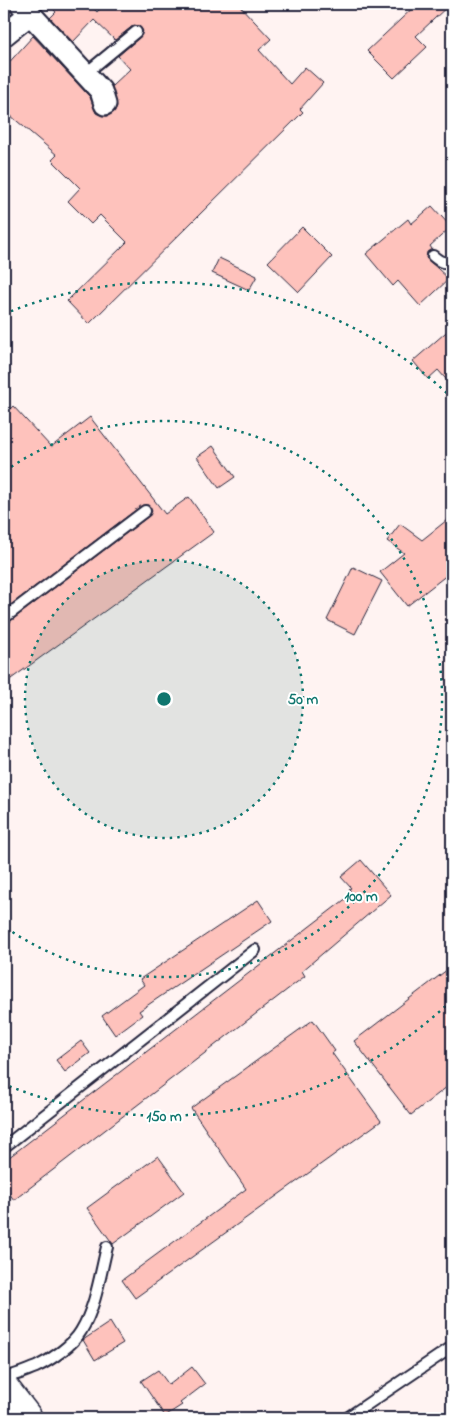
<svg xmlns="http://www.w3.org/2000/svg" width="456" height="1422" font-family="'Indie Flower',sans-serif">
	<rect width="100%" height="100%" fill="#fff3f2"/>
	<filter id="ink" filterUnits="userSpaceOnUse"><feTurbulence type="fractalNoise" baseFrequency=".02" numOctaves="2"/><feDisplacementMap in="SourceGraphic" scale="10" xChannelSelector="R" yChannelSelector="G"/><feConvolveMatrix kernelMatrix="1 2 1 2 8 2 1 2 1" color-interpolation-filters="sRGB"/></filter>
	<g filter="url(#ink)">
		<path fill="#fec2bc" stroke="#22223b" d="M 48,4 L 89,4 L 97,12 L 105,4 L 238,4 L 271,39 L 259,50 L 290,84 L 305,67 L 323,83 L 300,109 L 303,112 L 89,324 L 67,301 L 127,242 L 100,215 L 91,224 L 68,201 L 80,188 L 52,160 L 57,155 L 4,110 L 4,68 L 33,36 L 90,97 L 96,113 L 102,116 L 108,116 L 114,112 L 117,106 L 112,86 L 130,69 L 118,56 L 140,37 L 143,31 L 139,26 L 134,25 L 115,40 L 94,20 L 73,42 L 50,18 L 56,12 Z
			M 417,4 L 450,4 L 416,36 L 427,47 L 394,78 L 367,51 Z
			M 432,206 L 451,227 L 430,246 L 432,249 L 427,252 L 426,258 L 449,279 L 420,306 L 398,281 L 393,286 L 366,254 L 408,219 L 411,224 Z
			M 302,227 L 332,257 L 299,292 L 268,262 Z
			M 219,258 L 257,276 L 249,290 L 212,273 Z
			M 452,327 L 452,386 L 438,370 L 428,379 L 413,361 Z
			M 13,406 L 51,447 L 90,417 L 165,514 L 189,497 L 214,532 L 4,684 L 4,625 L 8,623 L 149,516 L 152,511 L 148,505 L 141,506 L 4,610 L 4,415 Z
			M 213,446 L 235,477 L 219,488 L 197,457 Z
			M 452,516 L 452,571 L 407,606 L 380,572 L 404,553 L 387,541 L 400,524 L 422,540 Z
			M 353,567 L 382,581 L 355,634 L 327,620 Z
			M 361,860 L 391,895 L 302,971 L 305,976 L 14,1200 L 4,1186 L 4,1161 L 352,894 L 349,889 L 351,888 L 341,877 Z
			M 258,900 L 272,921 L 139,1011 L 142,1015 L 115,1035 L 102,1016 L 144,985 L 140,979 Z
			M 452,966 L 452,1083 L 411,1115 L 354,1041 Z
			M 313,1020 L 335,1051 L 332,1053 L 381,1121 L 135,1298 L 122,1280 L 246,1189 L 191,1108 Z
			M 81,1041 L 90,1053 L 65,1072 L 56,1060 Z
			M 158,1156 L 184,1192 L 113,1244 L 87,1208 Z
			M 110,1322 L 123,1343 L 95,1360 L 83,1340 Z
			M 192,1367 L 205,1384 L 180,1403 L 182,1405 L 165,1416 L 141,1381 L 158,1370 L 169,1385 Z"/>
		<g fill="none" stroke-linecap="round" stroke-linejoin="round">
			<g stroke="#22223b" stroke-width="14">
				<path id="lane" d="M 85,74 L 136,32
					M 433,256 C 440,262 444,264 452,261
					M 4,618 L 145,511
					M 4,1147 L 255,950
					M 4,1377 C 16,1376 25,1371 36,1367 C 51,1360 73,1345 81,1331 C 96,1306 100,1275 107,1247
					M 347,1418 L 452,1347"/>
			</g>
			<g stroke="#22223b" stroke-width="25">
				<path id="street" d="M 21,4 L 101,91 L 105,104
					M 4,35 L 30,14"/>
			</g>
			<g stroke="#22223b" stroke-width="31">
				<path id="secondary" d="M 4,1387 L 28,1418"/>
			</g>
			<use href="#lane" stroke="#fff" stroke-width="10"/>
			<use href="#street" stroke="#fff" stroke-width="21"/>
			<use href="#secondary" stroke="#fff" stroke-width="28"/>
		</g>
	</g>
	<circle cx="164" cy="699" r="139" fill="#0f766e" fill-opacity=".12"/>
	<g fill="none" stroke="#0f766e" stroke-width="2.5" stroke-dasharray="2.5 5">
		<circle cx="164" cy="699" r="139"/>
		<path d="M5 471A278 278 0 1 1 5 927"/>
		<path d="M451 1001A417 417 0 0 1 4 1084M4 314A417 417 0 0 1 451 397"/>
	</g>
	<circle cx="164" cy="699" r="8" fill="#0f766e" stroke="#fff" stroke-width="2.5"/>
	<g font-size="15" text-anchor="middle" font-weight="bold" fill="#0f766e" stroke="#fff" stroke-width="4" stroke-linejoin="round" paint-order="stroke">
		<text x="303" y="704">50 m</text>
		<text x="361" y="901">100 m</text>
		<text x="164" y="1121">150 m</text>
	</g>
	<rect width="456" height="1422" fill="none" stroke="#fff" stroke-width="20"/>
	<rect x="10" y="10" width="436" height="1402" fill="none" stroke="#22223b" stroke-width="2" filter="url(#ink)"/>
</svg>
